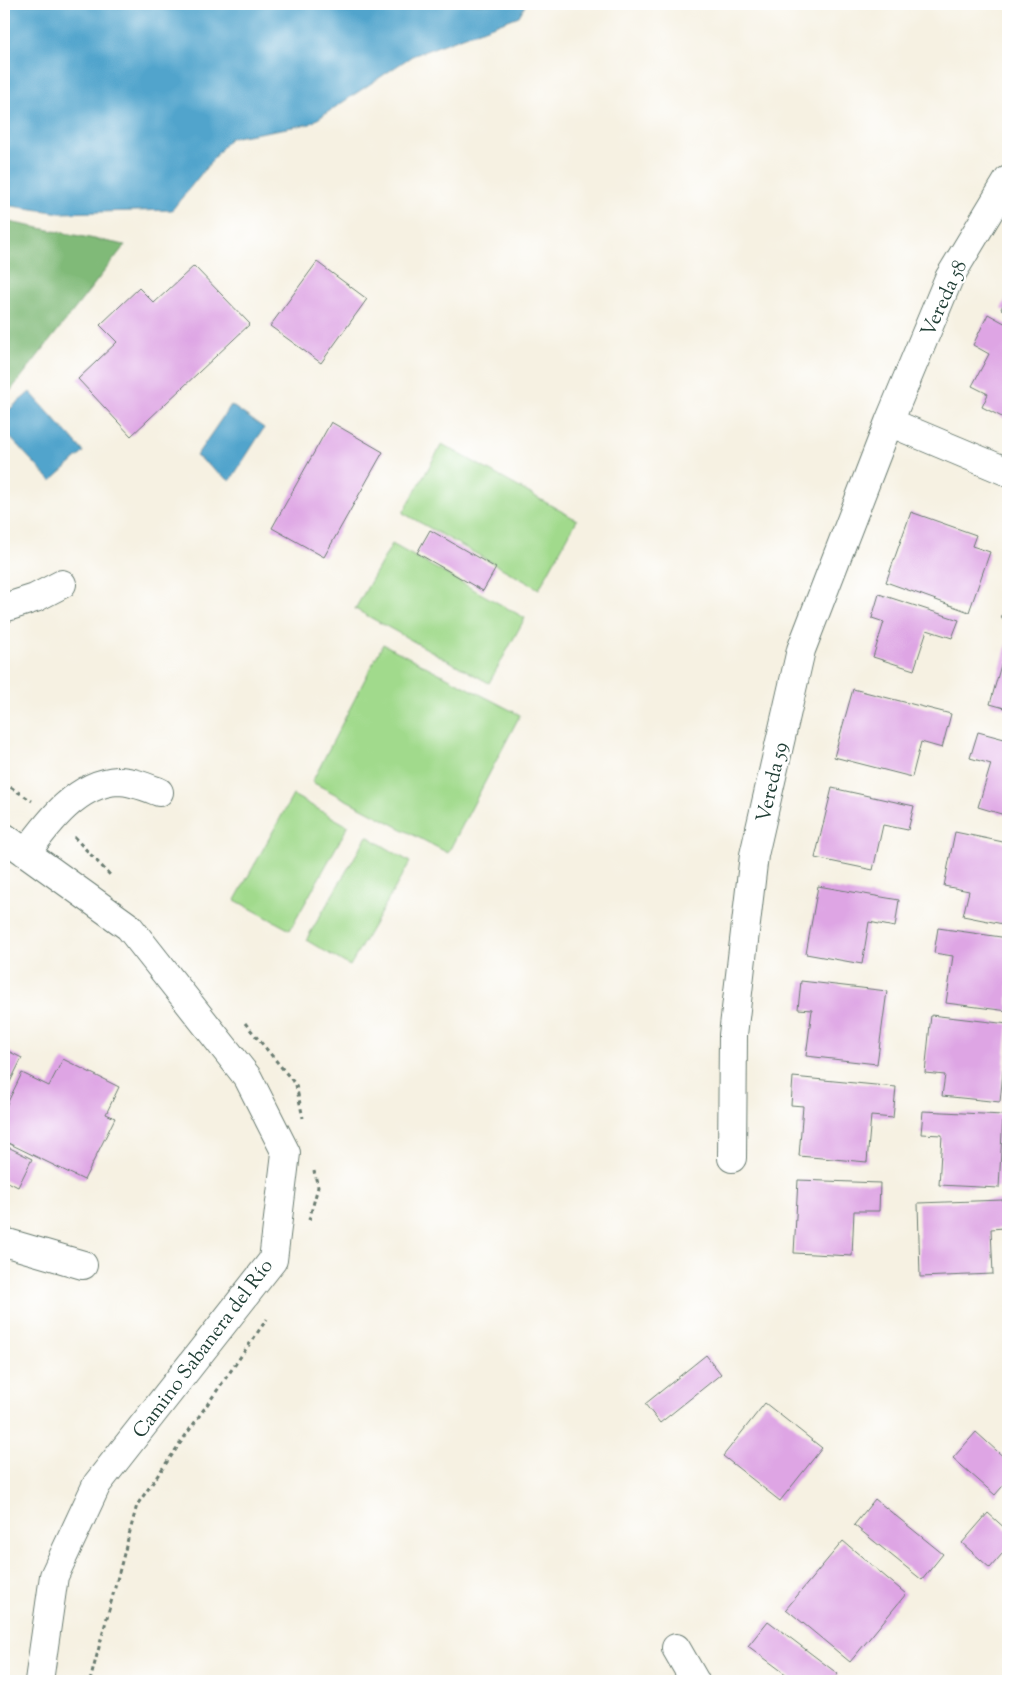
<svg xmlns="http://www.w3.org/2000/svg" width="1012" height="1685" font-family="'Sorts Mill Goudy',serif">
	<rect width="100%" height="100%" fill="#fff"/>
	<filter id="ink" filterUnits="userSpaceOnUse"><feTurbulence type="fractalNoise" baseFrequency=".02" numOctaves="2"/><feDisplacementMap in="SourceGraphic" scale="10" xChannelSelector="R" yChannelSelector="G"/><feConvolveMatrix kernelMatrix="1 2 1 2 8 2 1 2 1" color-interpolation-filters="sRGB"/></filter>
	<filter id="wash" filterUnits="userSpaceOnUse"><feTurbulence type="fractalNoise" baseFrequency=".0096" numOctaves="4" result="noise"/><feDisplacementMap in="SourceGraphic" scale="20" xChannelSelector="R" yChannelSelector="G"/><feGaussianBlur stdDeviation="1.12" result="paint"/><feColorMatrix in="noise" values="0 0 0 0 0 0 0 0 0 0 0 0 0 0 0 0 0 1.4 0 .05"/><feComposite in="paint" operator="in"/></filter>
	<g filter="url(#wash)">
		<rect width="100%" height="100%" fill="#f6f1e2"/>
		<path fill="#a1da8c" stroke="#608c60" d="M 442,444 L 577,520 L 539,589 L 403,513 Z
			M 392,544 L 525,618 L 489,683 L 355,609 Z
			M 383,644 L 520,715 L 448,853 L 312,782 Z
			M 293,795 L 348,826 L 290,930 L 235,900 Z
			M 367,836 L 410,862 L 350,966 L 306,940 Z"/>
		<path fill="#80ba78" stroke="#507c56" d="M 4,221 L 125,245 L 4,399 Z"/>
		<path fill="#51a4cc" stroke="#387080" d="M 4,4 L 526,4 L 519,16 L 412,56 L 310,124 L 230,138 L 172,210 L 61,213 L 4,205 Z
			M 30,392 L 84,452 L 51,481 L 4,431 L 4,414 Z
			M 231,405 L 264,428 L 230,481 L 196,456 Z"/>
		<g id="blocks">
			<path fill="#dea5e4" d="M 317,262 L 367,299 L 321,363 L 270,326 Z
				M 194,266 L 250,324 L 131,436 L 78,379 L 117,342 L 100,325 L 139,288 L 154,303 Z
				M 1008,294 L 1008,312 L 1001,309 Z
				M 988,314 L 1008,325 L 1008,420 L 982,407 L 988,394 L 972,386 L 989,354 L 973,345 Z
				M 331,422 L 383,452 L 324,557 L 272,528 Z
				M 911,512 L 976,535 L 972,546 L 990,552 L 969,612 L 886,582 Z
				M 430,530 L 496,568 L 483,591 L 417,553 Z
				M 879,594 L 959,620 L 952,638 L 927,630 L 914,670 L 873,657 L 884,622 L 872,618 Z
				M 1008,597 L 1008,620 L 1001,618 Z
				M 1008,640 L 1008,709 L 990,704 Z
				M 853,689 L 951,714 L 942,748 L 921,742 L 912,777 L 834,757 Z
				M 978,732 L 1008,740 L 1008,816 L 978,807 L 991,764 L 970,758 Z
				M 832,788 L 914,806 L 908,830 L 883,825 L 873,870 L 815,858 Z
				M 955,832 L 1008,843 L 1008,925 L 963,916 L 969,891 L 944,886 Z
				M 818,886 L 899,900 L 895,927 L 869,922 L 862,964 L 806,954 Z
				M 938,928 L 1008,938 L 1008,1011 L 946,1003 L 953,956 L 934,953 Z
				M 801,981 L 887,991 L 877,1064 L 806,1056 L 812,1010 L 798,1009 Z
				M 931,1015 L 1008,1024 L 1000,1102 L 942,1096 L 945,1075 L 925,1073 Z
				M 4,1049 L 22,1058 L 4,1094 Z
				M 63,1059 L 119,1087 L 106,1114 L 115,1118 L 84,1180 L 4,1141 L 4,1110 L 22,1073 L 49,1086 Z
				M 793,1077 L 896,1087 L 893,1118 L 871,1116 L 867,1162 L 799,1156 L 803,1106 L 791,1105 Z
				M 923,1111 L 1003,1115 L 999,1188 L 939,1185 L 942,1135 L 921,1134 Z
				M 4,1145 L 32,1159 L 18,1187 L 4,1180 Z
				M 798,1180 L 880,1183 L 879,1211 L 854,1211 L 852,1256 L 794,1253 Z
				M 1003,1200 L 1004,1228 L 991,1229 L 993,1274 L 920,1277 L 918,1203 Z
				M 706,1355 L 721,1374 L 660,1423 L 645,1404 Z
				M 765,1403 L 822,1448 L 780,1501 L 723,1456 Z
				M 976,1432 L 1008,1461 L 1008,1480 L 995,1495 L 953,1458 Z
				M 875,1499 L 943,1554 L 922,1580 L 854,1525 Z
				M 988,1513 L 1008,1531 L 1008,1547 L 990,1568 L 962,1543 Z
				M 843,1541 L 906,1594 L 850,1662 L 786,1609 Z
				M 768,1621 L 838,1674 L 832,1681 L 795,1681 L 748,1646 Z"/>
		</g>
	</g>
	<g filter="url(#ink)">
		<use href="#blocks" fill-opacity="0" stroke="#6a7c71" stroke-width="1"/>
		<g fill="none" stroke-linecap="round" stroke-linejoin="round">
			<g stroke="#6a7c71" stroke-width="30">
				<path id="minor" d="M 889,422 L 1008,472
					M 4,608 L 35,598 L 62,584
					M 4,837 L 129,927 L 248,1078 L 286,1153 L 273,1260 L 97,1484 L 54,1576 L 39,1681
					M 26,853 C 48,823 77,783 118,781 C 132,781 146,787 159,792
					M 732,1158 L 733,1035 L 754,855 L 801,650 L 889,422 L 949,278 L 1008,180
					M 4,1242 L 83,1265
					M 676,1648 L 695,1681"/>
			</g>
			<path stroke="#6a7c71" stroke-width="3" stroke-dasharray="4 4" stroke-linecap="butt" d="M 4,783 L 32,801
				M 74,837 L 111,876
				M 245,1023 L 296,1085 L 303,1118
				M 309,1220 L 318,1187 L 314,1171
				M 90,1681 L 137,1505 L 267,1319"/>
			<use href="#minor" stroke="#fff" stroke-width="28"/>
		</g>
	</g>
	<g text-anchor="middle" stroke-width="4.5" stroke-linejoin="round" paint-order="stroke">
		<g font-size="20" fill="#1f3d34" stroke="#fff">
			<text transform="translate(943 298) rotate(-65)" y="7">Vereda 58</text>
			<text transform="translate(771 782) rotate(-77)" y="7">Vereda 59</text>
			<text transform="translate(202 1348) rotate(-53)" y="7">Camino Sabanera del Río</text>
		</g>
	</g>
	<rect width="1012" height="1685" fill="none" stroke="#fff" stroke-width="20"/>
</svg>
